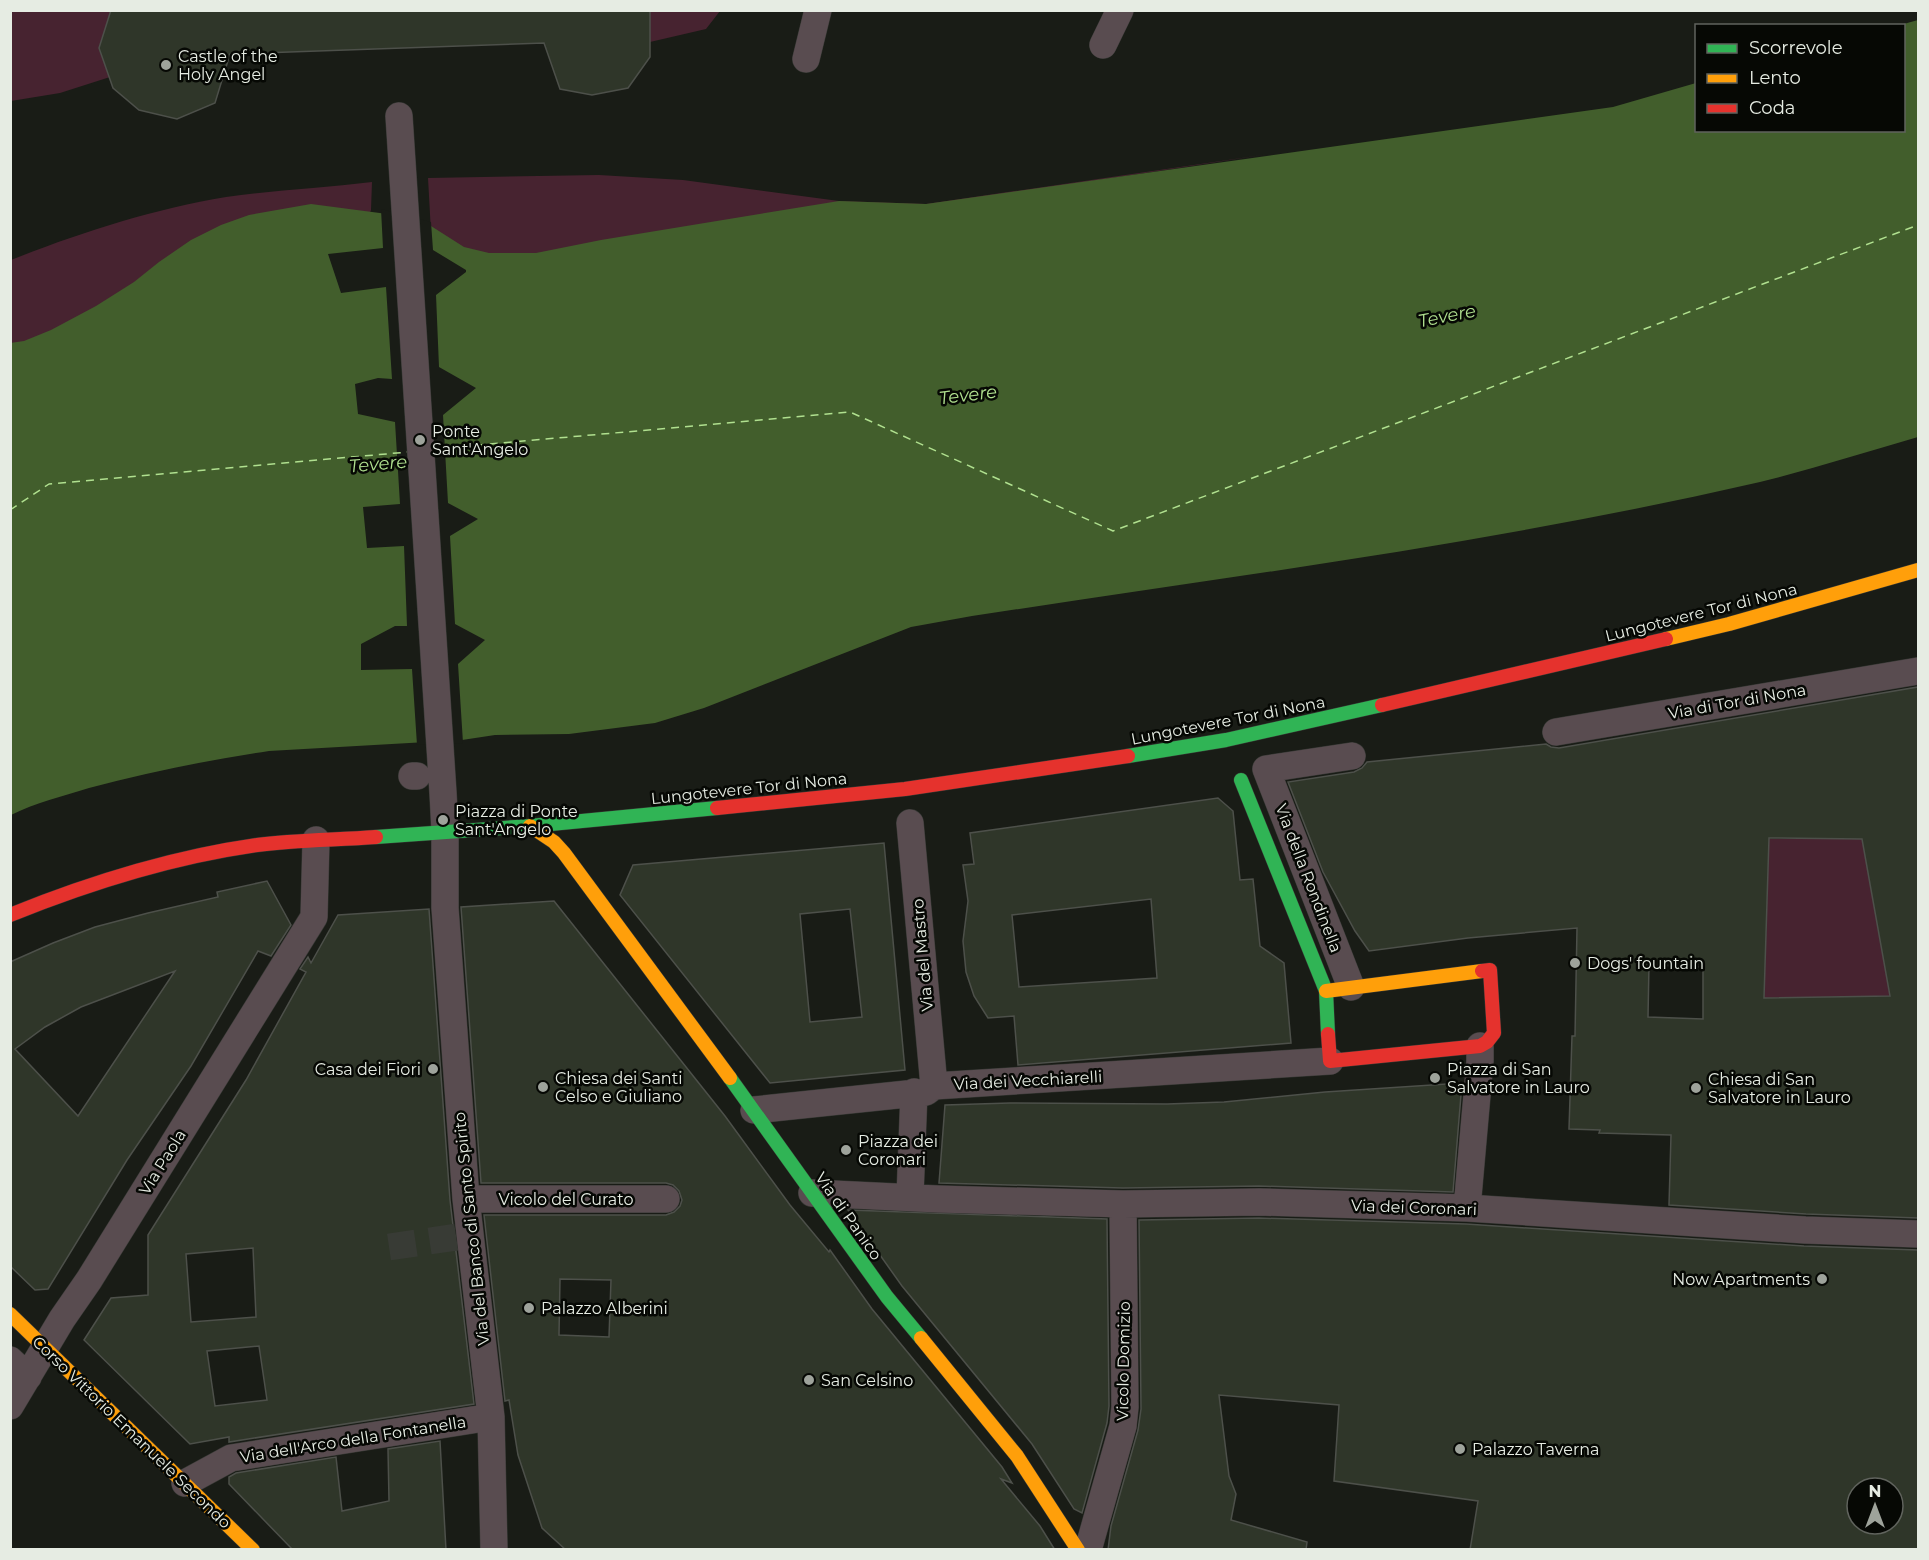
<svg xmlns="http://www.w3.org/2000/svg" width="1929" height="1560" font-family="Montserrat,sans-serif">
	<rect width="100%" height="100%" fill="#191c16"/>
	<path fill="#472330" d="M 11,11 L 111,11 L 99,48 L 110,77 L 60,93 L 11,101 Z
		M 646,11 L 720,11 L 706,29 L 650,42 L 650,16 Z
		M 1269,154 L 582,259 L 432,250 L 428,178 L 599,175 L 683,180 L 839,201 L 926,204 Z
		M 372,182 L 371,210 L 365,225 L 11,371 L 11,260 C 79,233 153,209 226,197 C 274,190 323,188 372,182 Z
		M 1769,839 L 1862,839 L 1890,996 L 1764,998 Z"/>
	<path fill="#425e2c" d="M 1918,20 L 1918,437 C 1866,452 1813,469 1760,482 C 1500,542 1236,576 972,616 L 911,627 L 704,708 L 655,723 L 569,734 L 495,735 L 462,740 L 269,751 C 209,760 148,772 89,788 C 63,796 35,803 11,815 L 10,343 L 24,341 L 51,330 L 96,306 L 134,282 L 159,262 L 191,240 L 221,225 L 249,215 L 311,204 L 395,215 L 431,226 L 464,247 L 489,253 L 536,253 L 601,240 L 839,201 L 926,204 L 1613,107 L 1696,83 L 1696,130 L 1904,130 L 1904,26 L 1900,25 Z"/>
	<path fill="#191c16" d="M 381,209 L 431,222 L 433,250 L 466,270 L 466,272 L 436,295 L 439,367 L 476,388 L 443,415 L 448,503 L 478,519 L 450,536 L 455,624 L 485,640 L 458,664 L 463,743 L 417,745 L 412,669 L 361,670 L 361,644 L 395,626 L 407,626 L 404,546 L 367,548 L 363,507 L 400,504 L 395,422 L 358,414 L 355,384 L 378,378 L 392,379 L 386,287 L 341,293 L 328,254 L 383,248 Z"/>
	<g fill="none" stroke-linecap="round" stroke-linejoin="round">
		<path stroke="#b0e08f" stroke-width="1.5" stroke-dasharray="8 6" stroke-linecap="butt" d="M 434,449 L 850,412 L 1113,531 L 1918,225
			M 10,510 L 49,484 L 408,452"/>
	</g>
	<path fill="#2f3629" stroke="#4d504a" stroke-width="1.5" fill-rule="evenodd" d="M 111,10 L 650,10 L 650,57 L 628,88 L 592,95 L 560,89 L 544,43 L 230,54 L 215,103 L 177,119 L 139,110 L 113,88 L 99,48 Z
		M 1918,687 L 1918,1218 L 1806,1214 L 1669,1205 L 1671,1135 L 1599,1133 L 1600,1130 L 1569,1129 L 1572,1036 L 1575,1036 L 1577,928 L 1468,938 L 1369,951 L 1355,931 L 1323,872 L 1288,782 L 1354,772 L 1362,768 L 1367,762 L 1546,744 L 1551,747 L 1559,748 ZM 1769,838 L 1862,839 L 1890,996 L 1764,998 ZM 1649,965 L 1703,967 L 1703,1019 L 1648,1017 Z
		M 1218,798 L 1233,811 L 1240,880 L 1253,879 L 1260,946 L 1284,963 L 1291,1043 L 1018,1065 L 1014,1016 L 988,1018 L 974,996 L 966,972 L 963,941 L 968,901 L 963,865 L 974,864 L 970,833 ZM 1151,899 L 1157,978 L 1019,987 L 1012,915 Z
		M 884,843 L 905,1070 L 770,1083 L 620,895 L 633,865 ZM 850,909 L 862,1017 L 810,1022 L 800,914 Z
		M 267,881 L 291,925 L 271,956 L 258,951 L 191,1066 L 127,1160 L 48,1289 L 35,1290 L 10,1266 L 10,962 L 53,943 L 95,927 L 148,913 L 218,897 L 217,892 ZM 175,971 L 78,1116 L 15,1049 L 45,1027 L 81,1007 Z
		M 554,901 L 725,1116 L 790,1205 L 829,1252 L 830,1250 L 872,1309 L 1002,1467 L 1012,1483 L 1001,1479 L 1040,1526 L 1055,1550 L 566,1550 L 542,1528 L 518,1455 L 509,1400 L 505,1401 L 484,1215 L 666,1215 L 674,1212 L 680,1206 L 682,1200 L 679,1191 L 673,1185 L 666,1183 L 481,1183 L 461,907 ZM 560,1279 L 611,1280 L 609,1337 L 559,1335 Z
		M 429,909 L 450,1200 L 474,1404 L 229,1442 L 229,1437 L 190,1444 L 84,1340 L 111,1298 L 148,1295 L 148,1235 L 246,1080 L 306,972 L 300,969 L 308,957 L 311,963 L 338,915 ZM 253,1248 L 256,1317 L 191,1322 L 186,1254 ZM 259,1346 L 267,1400 L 215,1406 L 207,1351 Z
		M 1462,1083 L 1453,1192 L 1259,1186 L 1123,1188 L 939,1183 L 945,1105 L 1010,1103 L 1167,1104 L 1224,1102 L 1325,1092 Z
		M 848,1210 L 1107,1219 L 1109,1406 L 1107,1423 L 1082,1513 L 1074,1509 L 1032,1444 L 902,1286 Z
		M 1259,1218 L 1466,1224 L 1804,1246 L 1918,1250 L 1918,1550 L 1470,1550 L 1478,1501 L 1334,1481 L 1339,1405 L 1219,1395 L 1229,1476 L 1236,1494 L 1231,1520 L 1307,1542 L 1306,1550 L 1108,1550 L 1111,1526 L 1138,1430 L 1141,1409 L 1139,1220 ZM 1857,1488 L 1893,1488 L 1893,1524 L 1857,1524 Z
		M 440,1441 L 446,1550 L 293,1550 L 229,1484 L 229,1477 L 236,1473 L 336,1457 L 342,1511 L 389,1501 L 388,1449 Z"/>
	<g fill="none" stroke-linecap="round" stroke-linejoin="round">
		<path stroke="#383b35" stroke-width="27" stroke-dasharray="27 14" stroke-linecap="butt" d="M 389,1247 L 470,1235"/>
		<g stroke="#363834" stroke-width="28">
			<path id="street" d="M 1103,45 L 1120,10
				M 806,59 L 818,10
				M 399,116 L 443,793 L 445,831 L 445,908 L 466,1199 L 491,1417 L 494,1550
				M 1556,732 L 1918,671
				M 412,776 L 417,776
				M 910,823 L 934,1086
				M 1351,987 L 1266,769 L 1352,756
				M 754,1110 L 926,1092 L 934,1086 L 1330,1061
				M 812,1193 L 938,1199 L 1123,1204 L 1259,1202 L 1467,1208 L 1805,1230 L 1918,1234
				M 910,1196 L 914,1092
				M 466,1199 L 666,1199
				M 1467,1208 L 1480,1061 L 1480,1046
				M 10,1360 L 28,1377
				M 10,1406 L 62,1319 L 89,1280 L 314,917 L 316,840
				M 185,1483 L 231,1458 L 491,1417
				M 1088,1550 L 1123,1426 L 1125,1407 L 1123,1204"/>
		</g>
		<g stroke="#363834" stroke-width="15">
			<path id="fast" d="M 1128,756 L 1226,740 L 1382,705
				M 1241,780 L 1326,991 L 1328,1034
				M 376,837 L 530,826 L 717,808
				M 730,1078 L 887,1297 L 921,1338"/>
		</g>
		<g stroke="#363834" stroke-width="15">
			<path id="slow" d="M 1666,639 L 1729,624 L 1918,570
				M 530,826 L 554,842 L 564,853 L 730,1078
				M 1326,991 L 1482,971
				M 10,1314 L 253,1550
				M 921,1338 L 1017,1456 L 1078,1550"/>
		</g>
		<g stroke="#363834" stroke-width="15">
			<path id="jam" d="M 1382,705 L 1666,639
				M 717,808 L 905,789 L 1128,756
				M 10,915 C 89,883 172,857 257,845 C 296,840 337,840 376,837
				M 1328,1034 L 1330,1061 L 1480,1046 L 1487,1042 L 1494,1033 L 1490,970 L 1482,971"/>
		</g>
		<use href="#street" stroke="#594c50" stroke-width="27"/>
		<use href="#fast" stroke="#30b455" stroke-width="14"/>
		<use href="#slow" stroke="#ff9f0a" stroke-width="14"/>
		<use href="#jam" stroke="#e5322d" stroke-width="14"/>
	</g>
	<g fill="#9ea39b" stroke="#060804" stroke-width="2">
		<circle cx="166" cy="65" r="6"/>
		<circle cx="420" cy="440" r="6"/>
		<circle cx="443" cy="820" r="6"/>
		<circle cx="1575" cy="963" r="6"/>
		<circle cx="433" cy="1069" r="6"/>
		<circle cx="1435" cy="1078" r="6"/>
		<circle cx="543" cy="1087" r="6"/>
		<circle cx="1696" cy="1088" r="6"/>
		<circle cx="846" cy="1150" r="6"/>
		<circle cx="1822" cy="1279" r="6"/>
		<circle cx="529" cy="1308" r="6"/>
		<circle cx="809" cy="1380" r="6"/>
		<circle cx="1460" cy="1449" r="6"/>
	</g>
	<g text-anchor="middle" stroke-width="5" stroke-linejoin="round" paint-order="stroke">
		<g font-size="16" fill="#e6ece3" stroke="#060804" text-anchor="start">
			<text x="178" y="62">Castle of the<tspan x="178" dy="18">Holy Angel</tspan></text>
			<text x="432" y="437">Ponte<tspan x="432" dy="18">Sant'Angelo</tspan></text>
			<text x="455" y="817">Piazza di Ponte<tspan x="455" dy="18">Sant'Angelo</tspan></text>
			<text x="1587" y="969">Dogs' fountain</text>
			<text x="421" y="1075" text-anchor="end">Casa dei Fiori</text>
			<text x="1447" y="1075">Piazza di San<tspan x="1447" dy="18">Salvatore in Lauro</tspan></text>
			<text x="555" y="1084">Chiesa dei Santi<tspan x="555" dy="18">Celso e Giuliano</tspan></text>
			<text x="1708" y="1085">Chiesa di San<tspan x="1708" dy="18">Salvatore in Lauro</tspan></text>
			<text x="858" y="1147">Piazza dei<tspan x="858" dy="18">Coronari</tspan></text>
			<text x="1810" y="1285" text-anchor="end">Now Apartments</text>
			<text x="541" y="1314">Palazzo Alberini</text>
			<text x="821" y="1386">San Celsino</text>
			<text x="1472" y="1455">Palazzo Taverna</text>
		</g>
		<g font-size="16" fill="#e6ece3" stroke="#060804">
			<text transform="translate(1701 612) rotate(-14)" y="6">Lungotevere Tor di Nona</text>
			<text transform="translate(1737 701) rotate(-10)" y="6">Via di Tor di Nona</text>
			<text transform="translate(1228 720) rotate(-11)" y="6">Lungotevere Tor di Nona</text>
			<text transform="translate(749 788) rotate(-6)" y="6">Lungotevere Tor di Nona</text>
			<text transform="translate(1309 878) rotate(69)" y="6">Via della Rondinella</text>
			<text transform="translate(922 955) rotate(-95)" y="6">Via del Mastro</text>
			<text transform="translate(1028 1080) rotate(-3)" y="6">Via dei Vecchiarelli</text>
			<text transform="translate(162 1162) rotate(-58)" y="6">Via Paola</text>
			<text x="566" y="1205">Vicolo del Curato</text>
			<text transform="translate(1414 1207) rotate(2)" y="6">Via dei Coronari</text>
			<text transform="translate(849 1216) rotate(55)" y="6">Via di Panico</text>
			<text transform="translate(471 1229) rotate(-96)" y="6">Via del Banco di Santo Spirito</text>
			<text transform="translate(1123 1361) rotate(-89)" y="6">Vicolo Domizio</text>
			<text transform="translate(132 1432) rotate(44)" y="6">Corso Vittorio Emanuele Secondo</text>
			<text transform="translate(353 1439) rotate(-9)" y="6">Via dell'Arco della Fontanella</text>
		</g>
		<g font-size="18" font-style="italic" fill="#b0e08f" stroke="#060804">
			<text transform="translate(1447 316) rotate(-11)" y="6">Tevere</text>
			<text transform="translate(968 395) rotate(-7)" y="6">Tevere</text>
			<text transform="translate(378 464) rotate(-5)" y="6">Tevere</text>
		</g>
	</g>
	<rect width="1929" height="1560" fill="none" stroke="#e6ece3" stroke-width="24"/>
	<rect x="1695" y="24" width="210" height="108" fill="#060804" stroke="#60635d" stroke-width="1.5"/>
	<rect x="1707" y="44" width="30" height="9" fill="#30b455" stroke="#60635d" stroke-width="1.5"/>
	<text x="1749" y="54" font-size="18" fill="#e6ece3">Scorrevole</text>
	<rect x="1707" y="74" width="30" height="9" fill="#ff9f0a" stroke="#60635d" stroke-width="1.5"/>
	<text x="1749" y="84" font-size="18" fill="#e6ece3">Lento</text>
	<rect x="1707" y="104" width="30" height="9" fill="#e5322d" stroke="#60635d" stroke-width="1.5"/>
	<text x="1749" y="114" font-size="18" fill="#e6ece3">Coda</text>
	<g transform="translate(1875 1506)"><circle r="28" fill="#060804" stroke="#60635d" stroke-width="1.5"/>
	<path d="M0-4.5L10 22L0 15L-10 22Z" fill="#9ea39b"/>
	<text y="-9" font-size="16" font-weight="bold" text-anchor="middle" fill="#e6ece3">N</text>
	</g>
</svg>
